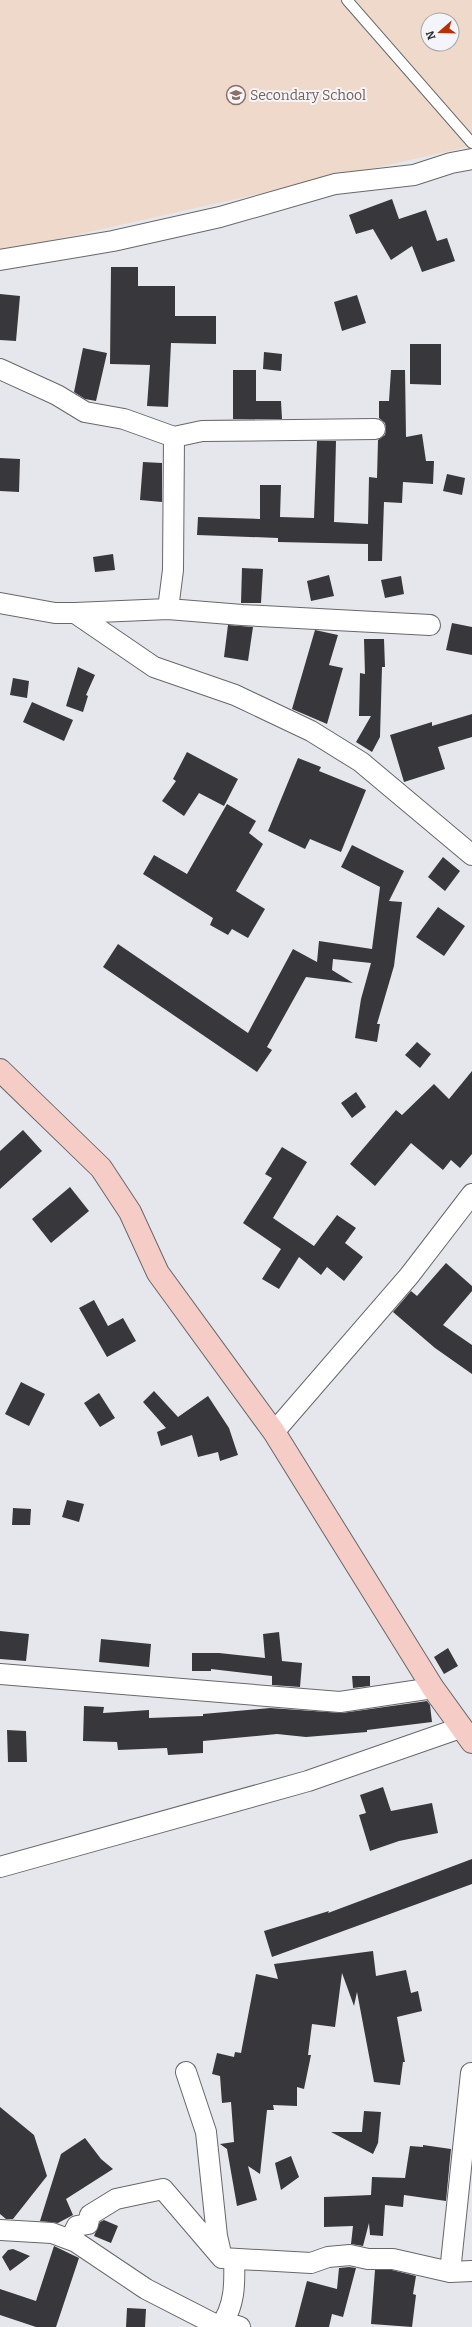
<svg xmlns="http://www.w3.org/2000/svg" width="472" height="2327" font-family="Bitter,serif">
	<rect width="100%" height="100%" fill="#e6e7ec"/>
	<path fill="#eed9cb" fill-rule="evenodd" d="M 0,0 L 472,0 L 472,146 L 0,252 ZM 428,20 L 452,20 L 452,44 L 428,44 Z"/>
	<path fill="#38383c" d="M 392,199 L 399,219 L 426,210 L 437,241 L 447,238 L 455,261 L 422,272 L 412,246 L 391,260 L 373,229 L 356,234 L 349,215 Z
		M 111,267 L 138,267 L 138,286 L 175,286 L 175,316 L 216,316 L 216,344 L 171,343 L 168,407 L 147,406 L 150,365 L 110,364 Z
		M 0,294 L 20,296 L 16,341 L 0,340 Z
		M 357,295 L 366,323 L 342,331 L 334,302 Z
		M 410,344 L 441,344 L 441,385 L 410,384 Z
		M 83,348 L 107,353 L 96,401 L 85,399 L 74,392 Z
		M 264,352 L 282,354 L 281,371 L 263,369 Z
		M 233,370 L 256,370 L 256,401 L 281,401 L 282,419 L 233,419 Z
		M 391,370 L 405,370 L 406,437 L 422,434 L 426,461 L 434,461 L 433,484 L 403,482 L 402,503 L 384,502 L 382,561 L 368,561 L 368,544 L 278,542 L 278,538 L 197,535 L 198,517 L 260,519 L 260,485 L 281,485 L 280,517 L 314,518 L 317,441 L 336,441 L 334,522 L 368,524 L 369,477 L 377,478 L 378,440 L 385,435 L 386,429 L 385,423 L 379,418 L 379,401 L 389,401 Z
		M 0,458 L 20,459 L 19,492 L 0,491 Z
		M 143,462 L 162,463 L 162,502 L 140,500 Z
		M 447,474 L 465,478 L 462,495 L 443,491 Z
		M 113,554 L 115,570 L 95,572 L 93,557 Z
		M 242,568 L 263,569 L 261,603 L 241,603 Z
		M 329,575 L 334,596 L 311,601 L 307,581 Z
		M 401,576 L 404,594 L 385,598 L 381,580 Z
		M 452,623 L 472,627 L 472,655 L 446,650 Z
		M 228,625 L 253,627 L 248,661 L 224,657 Z
		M 315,630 L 338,635 L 329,665 L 343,668 L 327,724 L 292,709 Z
		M 364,639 L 384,639 L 385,667 L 382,667 L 380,737 L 372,752 L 356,742 L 371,716 L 359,716 L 360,673 L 365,674 Z
		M 78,667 L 95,675 L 86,695 L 88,696 L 83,712 L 66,706 Z
		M 13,678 L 29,681 L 27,698 L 10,695 Z
		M 32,702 L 73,720 L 64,741 L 23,722 Z
		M 472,714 L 472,737 L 438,747 L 445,769 L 404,782 L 390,735 L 432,722 L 432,726 Z
		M 187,752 L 238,779 L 224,806 L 199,793 L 184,816 L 162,801 L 176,781 L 173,779 Z
		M 298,758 L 321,767 L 319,771 L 366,790 L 341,852 L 310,839 L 305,849 L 268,831 Z
		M 227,804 L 256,821 L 249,833 L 263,844 L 236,891 L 265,909 L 248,938 L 232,929 L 228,935 L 210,925 L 213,918 L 143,874 L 154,855 L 187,874 Z
		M 352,845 L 404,871 L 389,901 L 402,902 L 394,966 L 377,1024 L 380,1024 L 377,1042 L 355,1038 L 361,999 L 371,963 L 333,959 L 332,970 L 353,983 L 306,977 L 267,1047 L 272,1050 L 257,1072 L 103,967 L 118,944 L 248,1033 L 293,949 L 317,962 L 319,941 L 372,949 L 380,887 L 341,867 Z
		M 443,857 L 460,871 L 445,891 L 428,877 Z
		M 438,907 L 465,926 L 444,956 L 416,937 Z
		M 417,1042 L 431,1054 L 420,1068 L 405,1055 Z
		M 472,1071 L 472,1154 L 460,1168 L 451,1160 L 443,1170 L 411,1143 L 375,1186 L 350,1164 L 396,1110 L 402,1115 L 434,1084 L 449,1099 Z
		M 356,1092 L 366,1107 L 352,1118 L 341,1103 Z
		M 23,1130 L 42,1151 L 0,1189 L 0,1151 Z
		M 282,1147 L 307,1162 L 273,1218 L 314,1246 L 337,1215 L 356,1228 L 345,1243 L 363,1257 L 344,1281 L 327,1267 L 321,1275 L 299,1257 L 279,1289 L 262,1279 L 281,1249 L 243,1223 L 272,1178 L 265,1174 Z
		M 70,1187 L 89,1211 L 51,1243 L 32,1219 Z
		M 446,1263 L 472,1286 L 472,1291 L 443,1325 L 472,1345 L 472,1374 L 435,1348 L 393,1312 L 411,1291 L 417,1296 Z
		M 94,1300 L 108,1326 L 123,1318 L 136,1341 L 107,1357 L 79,1308 Z
		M 21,1382 L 45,1394 L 29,1426 L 5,1414 Z
		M 154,1391 L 178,1417 L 208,1396 L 229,1428 L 238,1455 L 220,1461 L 218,1452 L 198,1457 L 192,1435 L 161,1446 L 157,1432 L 166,1428 L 143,1402 Z
		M 99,1393 L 115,1418 L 100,1427 L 84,1403 Z
		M 67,1500 L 84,1504 L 79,1522 L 62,1517 Z
		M 13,1508 L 31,1509 L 30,1525 L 12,1525 Z
		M 0,1631 L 29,1634 L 26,1661 L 0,1659 Z
		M 279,1632 L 282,1661 L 302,1663 L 300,1687 L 272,1685 L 272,1676 L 211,1669 L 211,1671 L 192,1671 L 192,1653 L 219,1653 L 265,1658 L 263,1634 Z
		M 101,1639 L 151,1644 L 149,1667 L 99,1662 Z
		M 448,1648 L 458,1666 L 444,1674 L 434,1657 Z
		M 352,1676 L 370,1676 L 370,1686 L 353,1688 Z
		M 427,1701 L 430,1705 L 432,1722 L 367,1730 L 367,1732 L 306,1737 L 277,1734 L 203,1741 L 203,1753 L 168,1755 L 167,1748 L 118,1750 L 117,1742 L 83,1741 L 84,1706 L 104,1707 L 103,1713 L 149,1710 L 149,1718 L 203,1716 L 203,1714 L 270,1708 L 342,1713 Z
		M 7,1730 L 26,1731 L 27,1762 L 8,1762 Z
		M 383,1787 L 391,1811 L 432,1803 L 438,1833 L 399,1841 L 370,1851 L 359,1815 L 366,1813 L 360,1795 Z
		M 472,1859 L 472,1884 L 272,1957 L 264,1931 L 329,1911 L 328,1913 Z
		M 373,1951 L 376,1976 L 406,1970 L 411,1993 L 418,1991 L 422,2011 L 397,2017 L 405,2062 L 403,2062 L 400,2085 L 374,2082 L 357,1992 L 354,2006 L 342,1973 L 335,2027 L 312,2024 L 308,2055 L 311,2055 L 304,2089 L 297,2087 L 297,2106 L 273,2105 L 274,2110 L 267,2110 L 260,2174 L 248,2166 L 257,2200 L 237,2206 L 227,2149 L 220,2144 L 234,2142 L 231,2102 L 222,2103 L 220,2076 L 212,2074 L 217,2053 L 234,2057 L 235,2052 L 241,2053 L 256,1974 L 278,1979 L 274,1964 Z
		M 0,2107 L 34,2135 L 47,2176 L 13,2219 L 6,2219 L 0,2214 Z
		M 364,2111 L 381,2112 L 378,2143 L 373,2154 L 331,2132 L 362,2132 Z
		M 85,2138 L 101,2159 L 113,2169 L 66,2199 L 73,2215 L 58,2223 L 40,2221 L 61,2154 Z
		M 423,2145 L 451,2149 L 446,2201 L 404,2195 L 403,2207 L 385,2205 L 383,2236 L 370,2235 L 369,2223 L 363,2246 L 351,2244 L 353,2226 L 324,2227 L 324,2197 L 371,2195 L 372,2177 L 405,2178 L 410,2146 L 423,2147 Z
		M 291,2156 L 299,2177 L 281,2190 L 275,2163 Z
		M 104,2220 L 118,2226 L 111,2243 L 94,2236 L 100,2222 Z
		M 54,2246 L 79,2258 L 56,2327 L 36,2327 L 0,2315 L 0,2289 L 36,2301 Z
		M 13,2249 L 30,2256 L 10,2271 L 2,2257 L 8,2250 Z
		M 349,2267 L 356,2268 L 343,2317 L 332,2314 L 329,2327 L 295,2327 L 307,2281 L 337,2289 L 339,2268 Z
		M 375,2270 L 392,2270 L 416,2276 L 413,2294 L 416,2295 L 412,2327 L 371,2324 Z
		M 127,2308 L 146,2309 L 145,2327 L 126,2327 Z"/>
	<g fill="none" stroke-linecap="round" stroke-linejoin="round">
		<g stroke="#67686b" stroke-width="12">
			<path id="service" d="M 347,0 L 472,143"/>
		</g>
		<g stroke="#67686b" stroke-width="22">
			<path id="minor" d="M 0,260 L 113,241 L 220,217 L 335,184 L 414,175 L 451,163 L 472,159
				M 0,369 L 57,395 L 85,412 L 124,419 L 174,437 L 202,431 L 375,429
				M 0,603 L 55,613 L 75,613 L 154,667 L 235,695 L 311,731 L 361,762 L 472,855
				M 168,609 L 173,570 L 174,437
				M 75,613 L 168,609 L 242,615 L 430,625
				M 274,1432 L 409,1276 L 472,1194
				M 0,1674 L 340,1702 L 433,1688
				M 0,1867 L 308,1781 L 460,1728
				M 186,2072 L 206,2132 L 217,2236 L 222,2258
				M 0,2230 L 52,2233 L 76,2242 L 146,2289 L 220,2327 L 231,2324 L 240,2327
				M 76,2242 L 73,2234 L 77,2226 L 88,2224 L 90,2215 L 116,2199 L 163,2189 L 222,2258 L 311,2263 L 328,2257 L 350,2255 L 368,2259 L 393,2259 L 450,2272 L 472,2271
				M 450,2272 L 471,2073
				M 220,2327 C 235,2306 235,2284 234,2259"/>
		</g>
		<g stroke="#67686b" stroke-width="24">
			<path id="secondary" d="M 0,1070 L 101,1168 L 130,1212 L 158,1273 L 274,1432 L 433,1688 L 472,1742"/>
		</g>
		<use href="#service" stroke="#fff" stroke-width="10"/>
		<use href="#minor" stroke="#fff" stroke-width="20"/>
		<use href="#secondary" stroke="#f6ccc6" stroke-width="22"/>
	</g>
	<defs>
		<g id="school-ring" transform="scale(1)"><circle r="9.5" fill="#f4f5f9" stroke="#8d6e63" stroke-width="1.5"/><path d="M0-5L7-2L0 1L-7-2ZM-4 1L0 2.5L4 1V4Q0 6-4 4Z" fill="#8d6e63"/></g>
	</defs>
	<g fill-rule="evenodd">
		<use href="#school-ring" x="236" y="95"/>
	</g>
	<g text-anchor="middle" stroke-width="4" stroke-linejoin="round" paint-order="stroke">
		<g font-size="14" fill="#785e54" stroke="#f4f5f9" text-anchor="start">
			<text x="250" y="100">Secondary School</text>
		</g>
	</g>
	<g transform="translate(440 32) rotate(250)"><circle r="19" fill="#f4f5f9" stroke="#a5a6a9"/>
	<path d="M0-3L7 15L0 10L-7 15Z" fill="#ba3006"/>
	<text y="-6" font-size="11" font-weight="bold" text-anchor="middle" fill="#2f2f31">N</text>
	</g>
</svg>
